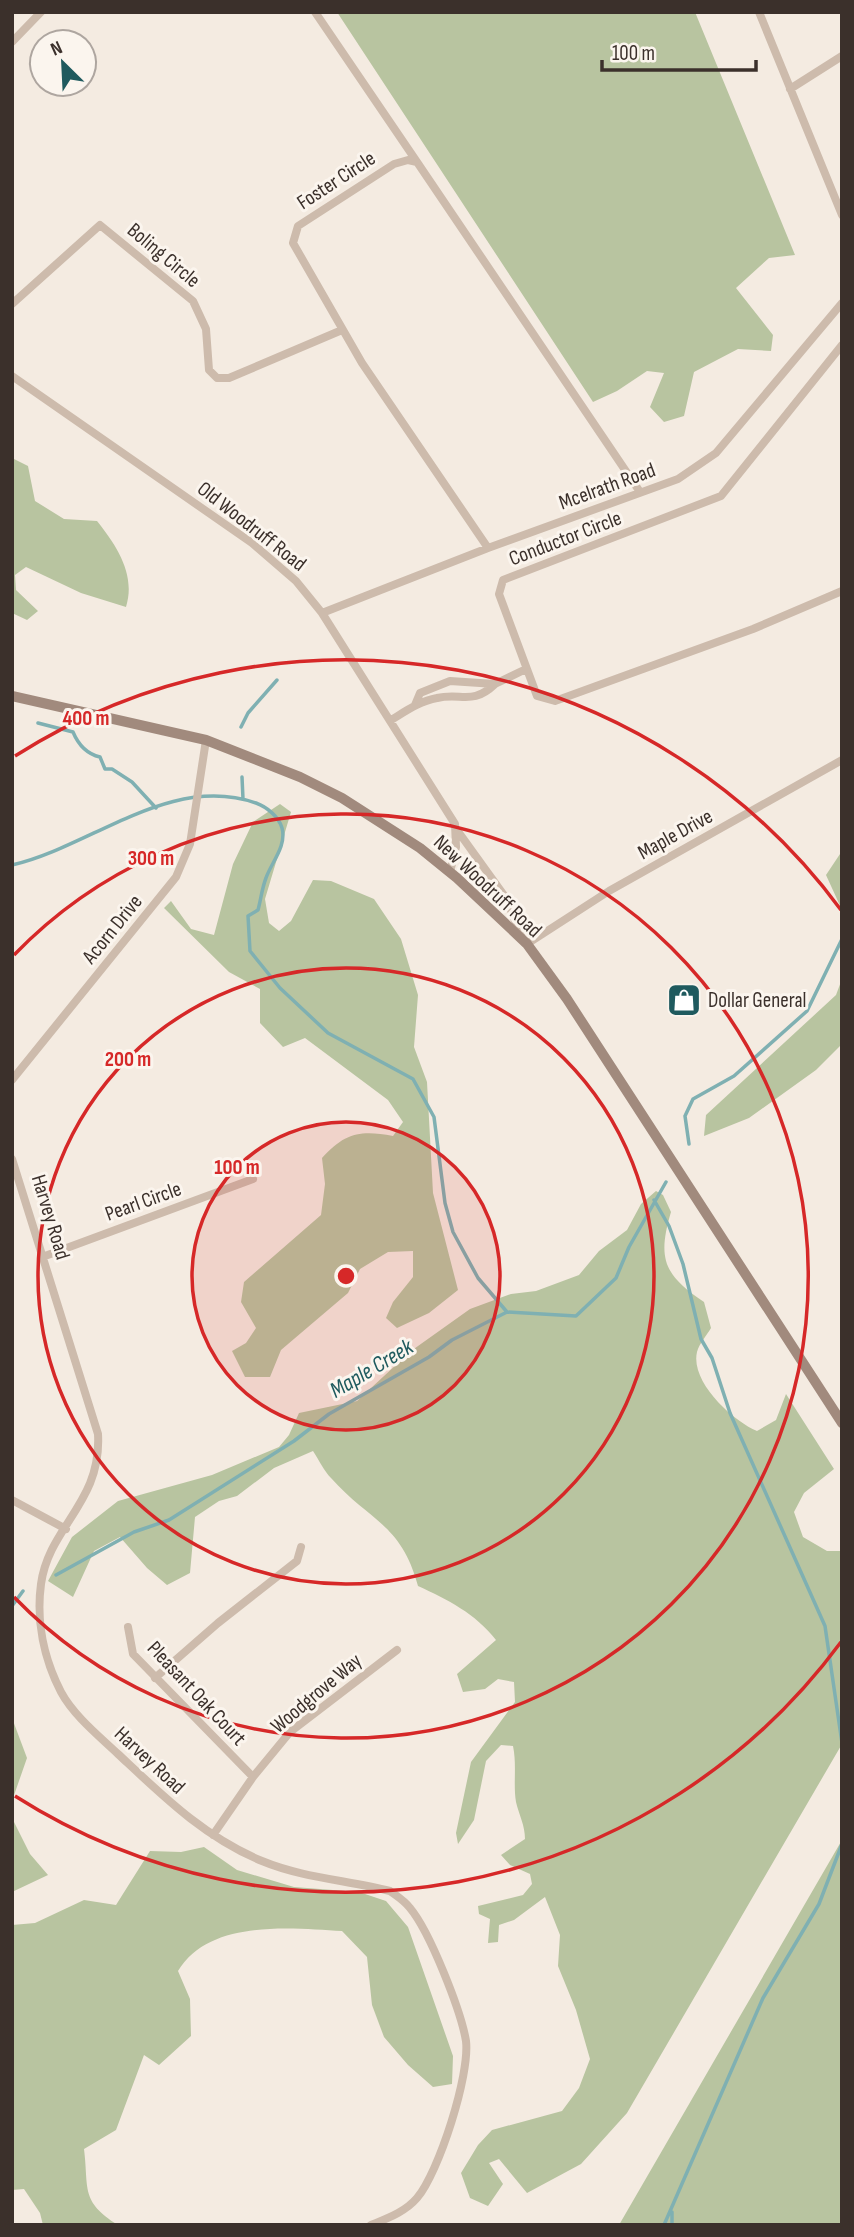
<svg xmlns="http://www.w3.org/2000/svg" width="854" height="2237" font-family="'Sofia Sans Condensed',sans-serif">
	<rect width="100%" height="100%" fill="#f4ebe1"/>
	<path fill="#b8c4a0" d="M 337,12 L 695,12 L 795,255 L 769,258 L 736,288 L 773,335 L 771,351 L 738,349 L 694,372 L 684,416 L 664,422 L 650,407 L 664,373 L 647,371 L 617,391 L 593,402 Z
		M 12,458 L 28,466 L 35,501 L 64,519 L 97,521 C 117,546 136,575 126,607 L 81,593 L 26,567 L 15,575 L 16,590 L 38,611 L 27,620 L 12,613 Z
		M 280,804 L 291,812 L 265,899 L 269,923 L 279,931 L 291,921 L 313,880 L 331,881 L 374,899 L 401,939 L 418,995 L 414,1047 L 427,1082 L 433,1193 L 458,1290 L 429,1313 L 397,1328 L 386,1318 L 393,1302 L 413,1277 L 413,1251 L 388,1252 L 360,1269 L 348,1293 L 281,1350 L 270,1377 L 245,1377 L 232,1351 L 246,1343 L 256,1328 L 241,1302 L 244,1282 L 321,1215 L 325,1184 L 322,1158 C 345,1133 360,1130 393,1136 L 403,1122 L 388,1100 L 305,1038 L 283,1047 L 260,1023 L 260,989 L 229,972 L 164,908 L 171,901 L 191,929 L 214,935 L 233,864 L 253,822 Z
		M 842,851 L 842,910 L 826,875 Z
		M 842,979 L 842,1044 L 816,1070 L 749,1118 L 704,1136 L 706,1115 L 836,995 Z
		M 656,1191 L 663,1195 L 671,1212 C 657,1259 664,1275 704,1302 L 711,1328 C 707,1335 699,1344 697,1352 C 690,1382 733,1421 757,1431 L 776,1420 L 786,1394 L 834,1469 L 804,1493 L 794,1512 L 803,1537 L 827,1551 L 842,1551 L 842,1744 L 627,2113 L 581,2164 L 527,2193 L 499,2159 L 489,2163 L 503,2184 L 488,2206 L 470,2198 L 461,2173 L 478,2145 L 492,2130 L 562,2111 L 579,2088 L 590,2059 L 576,2010 L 558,1966 L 560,1935 L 545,1897 L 514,1920 L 499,1925 L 498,1942 L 488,1943 L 490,1919 L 479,1914 L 478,1906 L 523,1895 L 532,1884 L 530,1874 L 510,1865 L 501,1855 L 525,1839 C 525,1825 519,1815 516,1802 C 513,1784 517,1765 513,1746 L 501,1745 L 486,1761 L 474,1820 L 458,1844 L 456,1833 L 471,1762 L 515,1702 L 514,1682 L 498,1679 L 485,1689 L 463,1692 L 457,1674 L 496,1640 C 475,1613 448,1600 418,1586 C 401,1523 369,1521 331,1478 C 324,1471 319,1460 313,1451 L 274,1468 L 237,1496 L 219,1501 L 195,1517 L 190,1573 L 167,1585 L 147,1568 L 120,1537 L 94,1551 L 73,1597 L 48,1581 L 72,1537 L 118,1501 L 212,1475 L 279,1447 L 289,1435 L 299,1413 L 357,1401 L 411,1351 L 470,1309 L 511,1294 L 536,1291 L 579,1275 L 599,1251 L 627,1230 L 641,1204 Z
		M 12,1718 L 27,1758 L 12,1801 Z
		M 12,1818 L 30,1854 L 48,1875 L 12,1892 Z
		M 842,1840 L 842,2225 L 619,2225 Z
		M 204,1847 L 237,1870 L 294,1887 L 359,1892 L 386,1901 L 408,1927 L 453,2056 L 452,2084 L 433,2087 L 408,2065 L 384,2037 L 372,2005 L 367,1957 L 342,1931 C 290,1928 209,1919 178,1971 L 190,1999 L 191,2036 L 159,2065 L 144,2055 L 116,2130 L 84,2149 C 89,2189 80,2201 118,2225 L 43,2225 L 40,2213 L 24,2189 L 12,2190 L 12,1925 L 35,1923 L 84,1900 L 116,1905 L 150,1851 L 181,1852 Z"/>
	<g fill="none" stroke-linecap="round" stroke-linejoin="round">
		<path stroke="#7fb0b2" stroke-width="3.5" d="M 38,723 L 73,732 C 78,744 87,754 100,757 L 105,769 L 112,769 L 132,782 L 156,808
			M 241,727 L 248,713 L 277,680
			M 242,777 L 243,799
			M 12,865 C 91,847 170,773 256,803 C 267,807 279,817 282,828 C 287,846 271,863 266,878 C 262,888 261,899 258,910 L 248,916 L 250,951 L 280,988 L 328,1033 L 413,1079 L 434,1117 L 445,1203 L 453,1232 L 478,1278 L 507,1312
			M 689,1144 L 685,1116 L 693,1099 L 734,1076 L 807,1011 L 842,939
			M 654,1200 L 669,1226 L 683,1264 L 701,1339 L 712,1358 L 730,1413 L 825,1626 L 842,1743
			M 56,1575 L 134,1532 L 169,1520 L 294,1441 L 329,1414 L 429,1357 L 452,1340 L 507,1312 L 576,1316 L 616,1278 L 629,1247 L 666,1182
			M 12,1606 L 23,1591
			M 672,2212 L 672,2225
			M 664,2225 L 763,1998 L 819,1904 L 842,1844"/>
		<path stroke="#cdbbac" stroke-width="8" d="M 315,12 L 417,162
			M 759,12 L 842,215
			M 12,42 L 41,12
			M 790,89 L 842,56
			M 12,304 L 100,225 L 193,301 L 206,329 L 209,370 L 217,378 L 229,378 L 342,330
			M 842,345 L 721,496 L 503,580 L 499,594 L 537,696 L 555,701 L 753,629 L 842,591
			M 12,376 L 252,543 L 296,581 L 322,613 L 455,824 L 456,847 L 450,872
			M 488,548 L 362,363 L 293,243 L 298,226 L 394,164 L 408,160 L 417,162 L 640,492
			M 322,613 L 488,548 L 678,479 L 716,453 L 842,303
			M 495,684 L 526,669
			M 391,720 C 406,711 420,701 437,698 C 461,692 472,706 495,684 L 450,681 L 420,693 L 415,705
			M 457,830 L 506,898 L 522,938
			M 527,944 L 609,891 L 842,760
			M 12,1080 L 176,877 L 190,844 L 206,740
			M 12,1159 L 98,1434 C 102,1503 49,1526 41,1584 C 36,1621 44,1659 61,1692 C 74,1716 99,1736 118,1754 C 163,1796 204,1837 262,1861 C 303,1878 347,1880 390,1891 C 397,1896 405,1901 410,1908 C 430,1932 461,2011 466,2041 C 470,2075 439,2172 417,2198 C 405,2212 388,2218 371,2225
			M 45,1256 L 253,1179
			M 12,1500 L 66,1529
			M 128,1627 L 133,1654 L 253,1777
			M 155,1678 L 218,1623 L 297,1561 L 301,1547
			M 213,1835 L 253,1777 L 290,1732 L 397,1650"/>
		<path stroke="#a18a7d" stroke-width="10" d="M 12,696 L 206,740 L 300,777 L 342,798 L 420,848 L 457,878 L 527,944 L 567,999 L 842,1423"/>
	</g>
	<circle cx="346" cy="1276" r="154" fill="#d62828" fill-opacity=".12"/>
	<g fill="none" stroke="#d62828" stroke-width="3.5">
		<circle cx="346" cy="1276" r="154"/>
		<circle cx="346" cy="1276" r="308"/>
		<path d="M14 955A462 462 0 1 1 14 1597"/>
		<path d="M841 1642A616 616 0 0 1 15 1796M15 756A616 616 0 0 1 841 910"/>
	</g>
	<defs>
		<g id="shop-square" transform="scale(1.75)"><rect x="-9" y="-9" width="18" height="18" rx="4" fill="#1f5a5e" stroke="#fbf5ee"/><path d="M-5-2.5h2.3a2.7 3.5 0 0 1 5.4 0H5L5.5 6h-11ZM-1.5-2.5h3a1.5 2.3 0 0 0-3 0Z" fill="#fff"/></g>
	</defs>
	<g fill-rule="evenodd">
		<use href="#shop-square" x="684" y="1000"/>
	</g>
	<g text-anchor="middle" stroke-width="6" stroke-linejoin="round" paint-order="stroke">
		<g font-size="21" fill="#3b302b" stroke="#fbf5ee">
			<text transform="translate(336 180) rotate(-33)" y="7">Foster Circle</text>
			<text transform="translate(164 255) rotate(40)" y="7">Boling Circle</text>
			<text transform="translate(607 486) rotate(-20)" y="7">Mcelrath Road</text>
			<text transform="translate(252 526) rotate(38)" y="7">Old Woodruff Road</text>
			<text transform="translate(565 538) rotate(-21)" y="7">Conductor Circle</text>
			<text transform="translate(675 834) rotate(-29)" y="7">Maple Drive</text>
			<text transform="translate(488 886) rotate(43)" y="7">New Woodruff Road</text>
			<text transform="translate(112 929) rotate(-51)" y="7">Acorn Drive</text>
			<text transform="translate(143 1201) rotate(-20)" y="7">Pearl Circle</text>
			<text transform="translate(51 1217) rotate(73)" y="7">Harvey Road</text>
			<text transform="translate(197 1693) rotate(47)" y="7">Pleasant Oak Court</text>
			<text transform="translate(316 1693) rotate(-40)" y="7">Woodgrove Way</text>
			<text transform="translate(150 1760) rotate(43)" y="7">Harvey Road</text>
		</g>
		<g font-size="21" fill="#3b302b" stroke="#fbf5ee" text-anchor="start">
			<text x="708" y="1007">Dollar General</text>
		</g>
		<g font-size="23" font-style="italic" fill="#1f5a5e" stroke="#fbf5ee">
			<text transform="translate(371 1368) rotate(-31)" y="8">Maple Creek</text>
		</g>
	</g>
	<circle cx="346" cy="1276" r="10" fill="#d62828" stroke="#fbf5ee" stroke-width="3.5"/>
	<g font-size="21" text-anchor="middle" font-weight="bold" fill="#d62828" stroke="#fbf5ee" stroke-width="6" stroke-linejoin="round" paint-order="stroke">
		<text x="86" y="725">400 m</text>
		<text x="151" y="865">300 m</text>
		<text x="128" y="1066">200 m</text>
		<text x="237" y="1174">100 m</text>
	</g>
	<rect width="854" height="2237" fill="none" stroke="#3b302b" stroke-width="28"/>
	<g transform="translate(63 63) rotate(336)"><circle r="33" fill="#fbf5ee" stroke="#aea6a0" stroke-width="2"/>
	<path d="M0-5L12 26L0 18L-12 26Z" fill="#1f5a5e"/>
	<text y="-10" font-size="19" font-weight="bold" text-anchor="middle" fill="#3b302b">N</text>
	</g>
	<path d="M602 60v10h154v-10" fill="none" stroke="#3b302b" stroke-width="3.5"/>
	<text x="612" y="60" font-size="21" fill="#3b302b" stroke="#fbf5ee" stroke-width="5" paint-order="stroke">100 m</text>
</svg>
